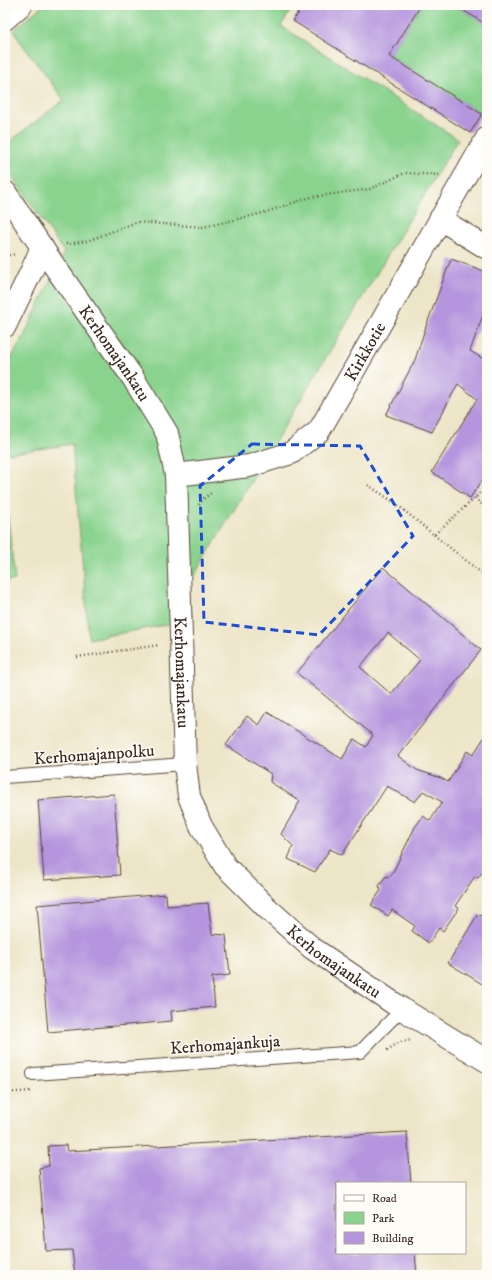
<svg xmlns="http://www.w3.org/2000/svg" width="492" height="1280" font-family="'IM FELL DW Pica',serif">
	<rect width="100%" height="100%" fill="#fdfcf7"/>
	<filter id="ink" filterUnits="userSpaceOnUse"><feTurbulence type="fractalNoise" baseFrequency=".025" numOctaves="2"/><feDisplacementMap in="SourceGraphic" scale="8" xChannelSelector="R" yChannelSelector="G"/><feConvolveMatrix kernelMatrix="1 2 1 2 8 2 1 2 1" color-interpolation-filters="sRGB"/></filter>
	<filter id="wash" filterUnits="userSpaceOnUse"><feTurbulence type="fractalNoise" baseFrequency=".012" numOctaves="4" result="noise"/><feDisplacementMap in="SourceGraphic" scale="16" xChannelSelector="R" yChannelSelector="G"/><feGaussianBlur stdDeviation="0.9" result="paint"/><feColorMatrix in="noise" values="0 0 0 0 0 0 0 0 0 0 0 0 0 0 0 0 0 1.4 0 .05"/><feComposite in="paint" operator="in"/></filter>
	<g filter="url(#wash)">
		<rect width="100%" height="100%" fill="#ede5c7"/>
		<path fill="#8ad38f" stroke="#627e56" d="M 43,5 L 294,5 L 281,26 L 458,139 L 185,591 L 193,620 L 89,639 L 72,444 L 5,454 L 5,369 L 24,336 L 64,252 L 5,166 L 5,146 L 23,131 L 64,100 L 19,40 L 14,30 Z
			M 421,5 L 455,5 L 487,25 L 487,106 L 482,114 L 389,56 Z
			M 5,492 L 15,580 L 5,581 Z"/>
		<g id="blocks">
			<path fill="#b596de" fill-rule="evenodd" d="M 303,5 L 421,5 L 389,56 L 482,114 L 470,133 L 293,21 Z
				M 455,5 L 487,5 L 487,25 Z
				M 451,259 L 487,272 L 487,304 L 470,351 L 487,361 L 487,473 L 470,498 L 432,472 L 477,399 L 458,384 L 432,432 L 386,415 L 415,360 L 424,332 Z
				M 383,567 L 481,650 L 398,756 L 417,770 L 441,778 L 448,782 L 467,751 L 473,755 L 487,733 L 487,865 L 478,878 L 475,876 L 455,906 L 459,908 L 443,931 L 439,928 L 429,943 L 412,931 L 415,926 L 392,910 L 388,916 L 371,905 L 381,890 L 379,886 L 385,877 L 391,876 L 415,827 L 423,816 L 430,821 L 442,802 L 423,791 L 415,802 L 387,786 L 342,855 L 330,849 L 315,872 L 288,859 L 293,846 L 281,834 L 300,801 L 270,782 L 271,774 L 226,745 L 247,716 L 259,725 L 267,712 L 342,759 L 354,739 L 366,747 L 373,735 L 297,673 ZM 388,633 L 420,660 L 391,694 L 360,667 Z
				M 114,794 L 120,875 L 44,880 L 38,800 Z
				M 166,894 L 167,906 L 208,903 L 212,934 L 226,935 L 230,975 L 212,977 L 215,1007 L 171,1011 L 172,1021 L 48,1032 L 37,905 Z
				M 478,914 L 487,919 L 487,987 L 448,963 Z
				M 407,1132 L 411,1183 L 337,1183 L 337,1253 L 415,1253 L 417,1275 L 75,1275 L 72,1250 L 46,1251 L 39,1168 L 49,1166 L 48,1146 L 66,1145 L 67,1151 Z"/>
		</g>
	</g>
	<g filter="url(#ink)">
		<use href="#blocks" fill-opacity="0" stroke="#564637" stroke-width="1"/>
		<g fill="none" stroke-linecap="round" stroke-linejoin="round">
			<g stroke="#564637" stroke-width="14">
				<path id="service" d="M 5,777 L 185,764
					M 33,1074 L 360,1052 L 402,1009"/>
			</g>
			<g stroke="#564637" stroke-width="24">
				<g id="minor">
					<path d="M 5,19 L 21,5"/>
					<path id="s1" d="M 5,192 L 55,267 L 133,378 L 167,433 L 176,475 L 185,764 L 189,796 L 201,826 L 225,866 L 267,908 L 312,948 L 402,1009 L 487,1061"/>
					<path d="M 440,219 L 487,248"/>
					<path d="M 5,326 L 32,270 L 42,247"/>
					<path id="s2" d="M 176,475 L 249,466 L 291,453 L 319,431 L 487,138"/>
				</g>
			</g>
			<path stroke="#564637" stroke-width="2.5" stroke-dasharray="1 3" stroke-linecap="butt" d="M 293,21 L 303,5
				M 66,244 L 87,241 L 137,222 L 204,227 L 263,213 L 311,197 L 370,189 L 405,173 L 441,175
				M 5,256 L 16,254
				M 485,353 L 487,349
				M 368,485 L 395,503 L 434,535 L 477,496 L 487,485
				M 475,498 L 487,509
				M 199,505 L 203,499 L 211,493
				M 434,535 L 479,571 L 487,575
				M 77,657 L 159,645
				M 387,1050 L 400,1042 L 412,1040
				M 5,1093 L 30,1091"/>
			<use href="#service" stroke="#fff" stroke-width="12"/>
			<use href="#minor" stroke="#fff" stroke-width="22"/>
		</g>
	</g>
	<path fill="none" stroke="#1d4ed8" stroke-width="3" stroke-dasharray="8 5" stroke-linejoin="round" d="M 252,444 L 360,446 L 413,536 L 319,635 L 204,622 L 200,486 Z"/>
	<g text-anchor="middle" stroke-width="3" stroke-linejoin="round" paint-order="stroke">
		<g font-size="17" fill="#3b2a1e" stroke="#fdfcf7">
			<text dy="6" stroke="none"><textPath href="#s2" startOffset="245">Kirkkotie</textPath></text>
			<text dy="6" stroke="none"><textPath href="#s1" startOffset="195">Kerhomajankatu</textPath></text>
			<text dy="6" stroke="none"><textPath href="#s1" startOffset="531">Kerhomajankatu</textPath></text>
			<text transform="translate(94 754) rotate(-4)" y="6">Kerhomajanpolku</text>
			<text dy="6" stroke="none"><textPath href="#s1" startOffset="879">Kerhomajankatu</textPath></text>
			<text transform="translate(225 1044) rotate(-4)" y="6">Kerhomajankuja</text>
		</g>
	</g>
	<rect width="492" height="1280" fill="none" stroke="#fdfcf7" stroke-width="20"/>
	<rect x="336" y="1182" width="130" height="72" fill="#fdfcf7" stroke="#afa8a0"/>
	<rect x="344" y="1195" width="20" height="6" fill="#ffffff" stroke="#afa8a0"/>
	<text x="372" y="1202" font-size="12" fill="#3b2a1e">Road</text>
	<rect x="344" y="1212" width="20" height="12" fill="#8ad38f" stroke="#afa8a0"/>
	<text x="372" y="1222" font-size="12" fill="#3b2a1e">Park</text>
	<rect x="344" y="1232" width="20" height="12" fill="#b596de" stroke="#afa8a0"/>
	<text x="372" y="1242" font-size="12" fill="#3b2a1e">Building</text>
</svg>
